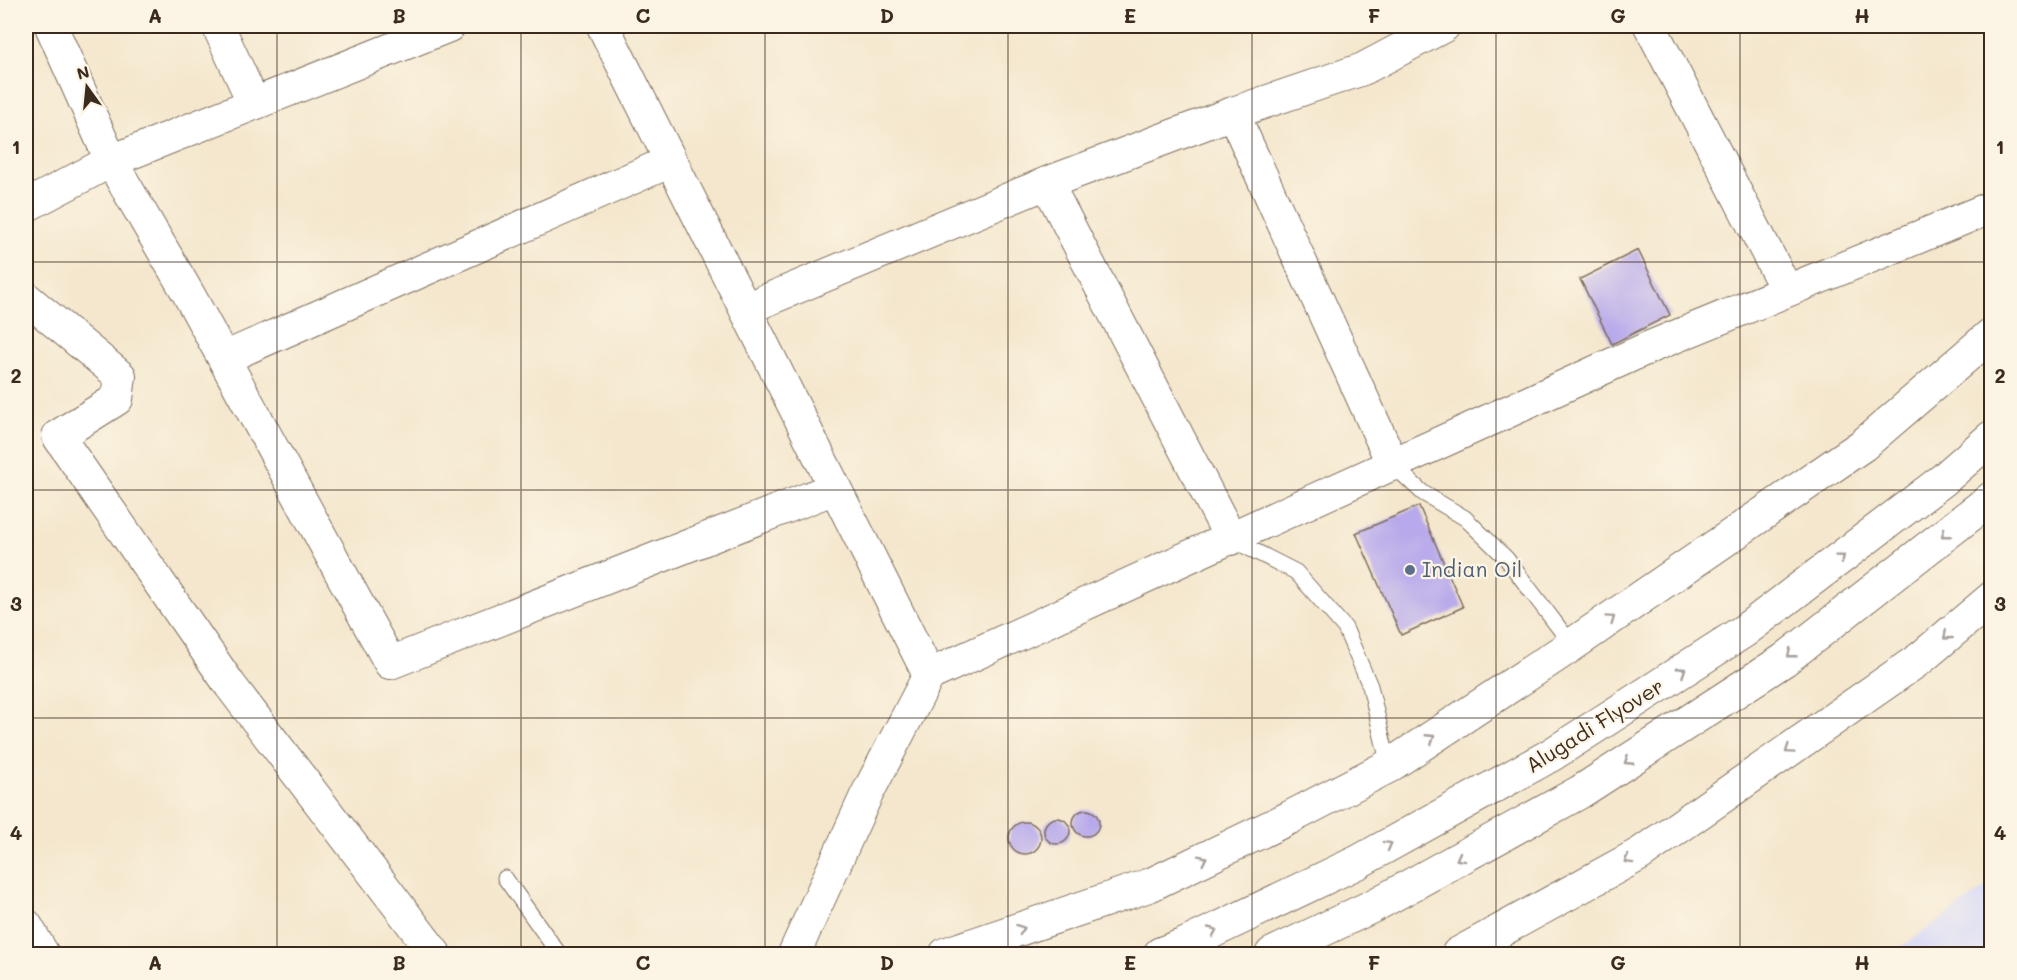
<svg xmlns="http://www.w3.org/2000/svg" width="2017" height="980" font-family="Mali,sans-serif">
	<rect width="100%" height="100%" fill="#fcf5e5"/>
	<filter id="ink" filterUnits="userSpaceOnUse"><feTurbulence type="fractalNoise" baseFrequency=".0167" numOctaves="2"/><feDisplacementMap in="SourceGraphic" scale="12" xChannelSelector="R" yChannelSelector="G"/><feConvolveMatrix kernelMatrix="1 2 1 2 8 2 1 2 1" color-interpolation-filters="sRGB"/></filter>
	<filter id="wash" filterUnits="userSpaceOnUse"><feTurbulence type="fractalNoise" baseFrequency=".008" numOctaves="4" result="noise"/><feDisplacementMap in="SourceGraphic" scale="24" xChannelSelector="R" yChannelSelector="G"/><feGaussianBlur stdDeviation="1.35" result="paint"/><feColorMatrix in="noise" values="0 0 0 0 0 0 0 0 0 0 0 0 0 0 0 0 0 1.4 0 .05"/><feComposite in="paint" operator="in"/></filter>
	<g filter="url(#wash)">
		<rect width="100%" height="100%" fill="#f4e7cd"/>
		<path fill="#d5d8f9" d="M 1991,884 L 1991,954 L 1886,954 L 1912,940 Z"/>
		<g id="blocks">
			<path fill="#b7a9eb" d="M 1638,250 L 1670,315 L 1612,344 L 1580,279 Z
				M 1419,506 L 1463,607 L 1401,635 L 1356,533 Z
				M1073 823a13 13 0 1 1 26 0a13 13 0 1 1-26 0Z
				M1044 831a13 13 0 1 1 26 0a13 13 0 1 1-26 0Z
				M1009 838a16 16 0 1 1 32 0a16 16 0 1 1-32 0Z"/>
		</g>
	</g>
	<g filter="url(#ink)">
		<use href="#blocks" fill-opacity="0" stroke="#7c6c5b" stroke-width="1.5"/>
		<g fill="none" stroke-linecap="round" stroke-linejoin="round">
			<g stroke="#7c6c5b" stroke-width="17">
				<path id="lane" d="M 1393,465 L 1423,493 L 1465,518 L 1506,558 L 1572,645
					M 1231,539 L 1296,572 L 1345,628 L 1370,686 L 1389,766
					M 505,878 L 559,954"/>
			</g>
			<g stroke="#7c6c5b" stroke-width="34">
				<path id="street" d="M 218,26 L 254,104
					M 449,26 L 111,161 L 189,295 L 390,663 L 835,488
					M 603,26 L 929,675
					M 1650,26 L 1787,291
					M 1233,113 L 1393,465
					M 26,206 L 111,161 L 51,26
					M 26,298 L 120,376 L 117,399 L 58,436 L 230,685 L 435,954
					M 745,309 L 1047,183
					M 224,358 L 671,161
					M 1231,539 L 1047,183 L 1233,113 L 1363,69 L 1444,26
					M 26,925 L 43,954
					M 794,954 L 866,796 L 929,675 L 1650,347 L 1992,207"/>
			</g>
			<g stroke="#7c6c5b" stroke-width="35">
				<path id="secondary" d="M 946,954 L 1150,885 L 1289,818 L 1389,766 L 1572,645 L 1863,445 L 1992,334
					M 1458,954 L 1640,854 L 1921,658 L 1992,598"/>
			</g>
			<g stroke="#7c6c5b" stroke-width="35">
				<path id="highway" d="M 1160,954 L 1184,945 L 1358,862 L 1551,755 L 1744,631 L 1943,480 L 1992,437
					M 1272,954 L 1375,905 L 1580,792 L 1784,660 L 1992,498"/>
			</g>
			<use href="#lane" stroke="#fff" stroke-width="15"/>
			<use href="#street" stroke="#fff" stroke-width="32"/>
			<use href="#secondary" stroke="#fff" stroke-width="33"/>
			<use href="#highway" stroke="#fff" stroke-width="33"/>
		</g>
		<defs><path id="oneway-chevron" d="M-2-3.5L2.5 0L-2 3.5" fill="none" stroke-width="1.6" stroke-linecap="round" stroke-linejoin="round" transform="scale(1.5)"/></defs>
		<g stroke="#a79f9a">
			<use href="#oneway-chevron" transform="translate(1945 534) rotate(142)"/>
			<use href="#oneway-chevron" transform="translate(1841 558) rotate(-37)"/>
			<use href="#oneway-chevron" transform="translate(1611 619) rotate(-35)"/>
			<use href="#oneway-chevron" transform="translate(1947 636) rotate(139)"/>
			<use href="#oneway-chevron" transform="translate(1791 654) rotate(142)"/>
			<use href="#oneway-chevron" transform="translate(1682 671) rotate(-33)"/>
			<use href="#oneway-chevron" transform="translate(1431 738) rotate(-33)"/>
			<use href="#oneway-chevron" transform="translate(1789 750) rotate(145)"/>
			<use href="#oneway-chevron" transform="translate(1628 761) rotate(147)"/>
			<use href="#oneway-chevron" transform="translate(1388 845) rotate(-29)"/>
			<use href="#oneway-chevron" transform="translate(1460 858) rotate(151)"/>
			<use href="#oneway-chevron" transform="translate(1203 859) rotate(-26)"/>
			<use href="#oneway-chevron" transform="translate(1628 860) rotate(151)"/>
			<use href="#oneway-chevron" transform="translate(1021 929) rotate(-19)"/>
			<use href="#oneway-chevron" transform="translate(1213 931) rotate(-25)"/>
		</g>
	</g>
	<path fill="none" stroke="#3b2a1e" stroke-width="1.5" stroke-opacity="0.55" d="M 277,26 L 277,954M 521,26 L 521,954M 765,26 L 765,954M 1008,26 L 1008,954M 1252,26 L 1252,954M 1496,26 L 1496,954M 1740,26 L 1740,954M 26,262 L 1992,262M 26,490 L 1992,490M 26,718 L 1992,718"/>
	<circle fill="#5c6f8a" stroke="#fcf5e5" stroke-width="2" cx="1410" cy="570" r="6"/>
	<g text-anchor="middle" stroke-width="4.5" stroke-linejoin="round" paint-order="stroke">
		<g font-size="21" fill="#4e5e75" stroke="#fcf5e5" text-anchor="start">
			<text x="1422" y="577">Indian Oil</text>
		</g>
		<g font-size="21" fill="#3b2a1e" stroke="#fcf5e5">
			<text transform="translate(1595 726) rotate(-32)" y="7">Alugadi Flyover</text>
		</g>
	</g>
	<rect width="2017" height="980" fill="none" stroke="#fcf5e5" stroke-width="66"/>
	<g transform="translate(87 87) rotate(345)" stroke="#fcf5e5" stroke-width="4.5" paint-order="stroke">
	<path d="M0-4.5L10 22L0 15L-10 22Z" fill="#3b2a1e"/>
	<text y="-9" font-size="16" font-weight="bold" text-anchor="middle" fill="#3b2a1e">N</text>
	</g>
	<rect x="33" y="33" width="1951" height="914" fill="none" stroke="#3b2a1e" stroke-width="2"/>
	<g font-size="20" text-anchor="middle" font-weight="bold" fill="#3b2a1e">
		<text x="155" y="23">A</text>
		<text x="399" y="23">B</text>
		<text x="643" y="23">C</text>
		<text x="887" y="23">D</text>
		<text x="1130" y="23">E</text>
		<text x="1374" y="23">F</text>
		<text x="1618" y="23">G</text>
		<text x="1862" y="23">H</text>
		<text x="16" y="154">1</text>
		<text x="2000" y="154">1</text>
		<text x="16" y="383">2</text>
		<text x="2000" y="383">2</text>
		<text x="16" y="611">3</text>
		<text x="2000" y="611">3</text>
		<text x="16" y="840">4</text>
		<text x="2000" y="840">4</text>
		<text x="155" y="970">A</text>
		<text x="399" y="970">B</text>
		<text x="643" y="970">C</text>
		<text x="887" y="970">D</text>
		<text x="1130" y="970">E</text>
		<text x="1374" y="970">F</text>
		<text x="1618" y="970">G</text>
		<text x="1862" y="970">H</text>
	</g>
</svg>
